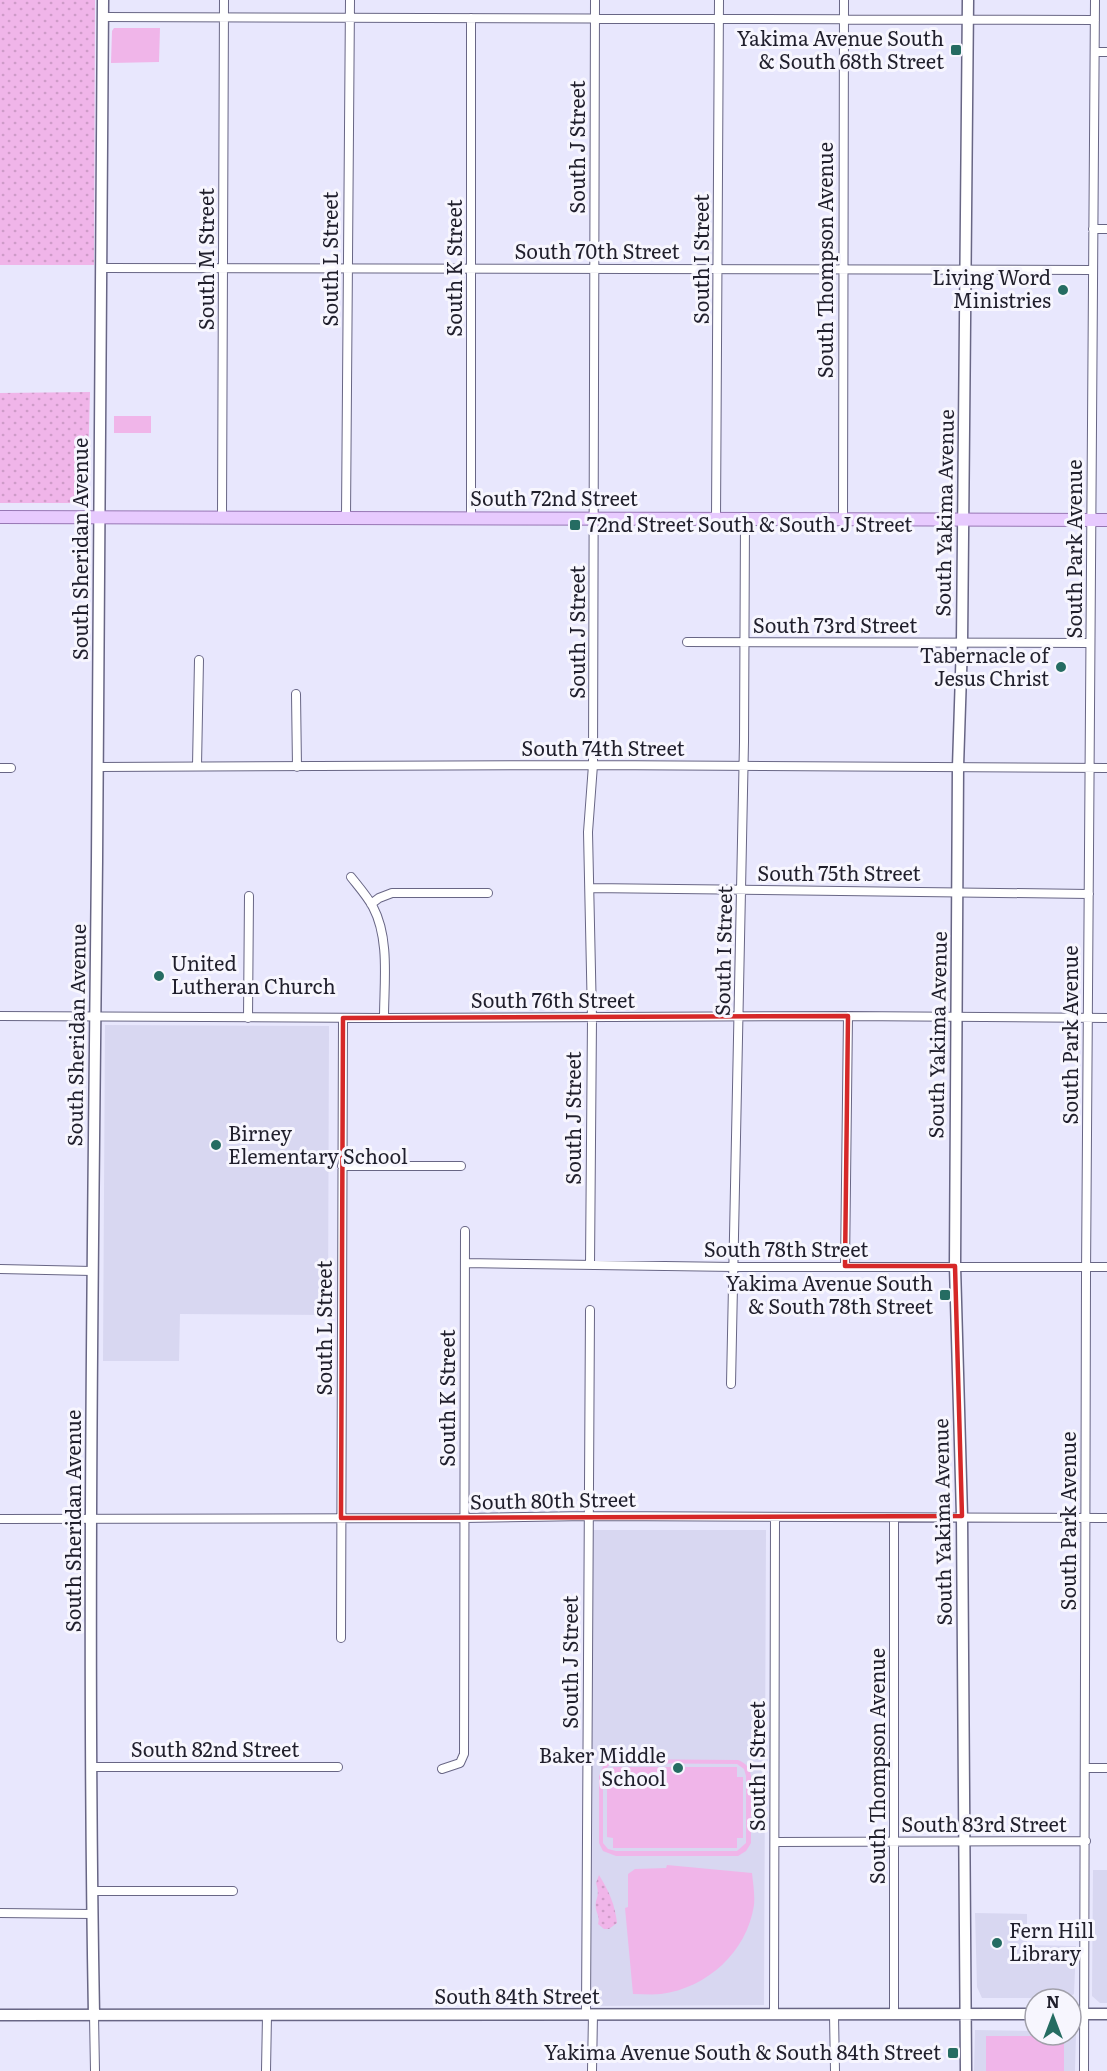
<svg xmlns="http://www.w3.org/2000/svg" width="1107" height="2071" font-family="Literata,serif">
	<defs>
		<pattern id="park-dots" width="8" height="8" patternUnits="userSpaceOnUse" patternTransform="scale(1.5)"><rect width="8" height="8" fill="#f0b5e9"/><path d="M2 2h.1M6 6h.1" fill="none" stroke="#ce9bc8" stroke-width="1.8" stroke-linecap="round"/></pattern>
	</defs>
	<rect width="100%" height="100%" fill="#e8e7fd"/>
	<path fill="#d8d7f1" d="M 105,1025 L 329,1026 L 328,1315 L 180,1314 L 179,1361 L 103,1361 Z
		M 593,1530 L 766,1530 L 764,2005 L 591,2006 Z
		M 1093,1870 L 1107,1870 L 1107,2003 L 1100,2003 L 1092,1996 Z
		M 975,1913 L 1027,1914 L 1027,1945 L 1076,1946 L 1074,1994 L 1068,1998 L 982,1998 L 977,1987 Z
		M 975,2030 L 1035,2031 L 1035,2035 L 1071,2035 L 1071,2031 L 1076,2032 L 1075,2071 L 974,2071 Z"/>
	<path fill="#f0b5e9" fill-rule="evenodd" d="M 114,28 L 160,28 L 159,62 L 111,63 L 112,31 Z
		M 114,416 L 151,416 L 151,433 L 114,433 Z
		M 616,1759 L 738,1760 C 746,1763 750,1768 751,1776 L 751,1843 L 746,1851 L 738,1856 L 616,1856 L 603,1851 L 599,1843 L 599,1776 L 604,1764 ZM 615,1763 L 737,1764 L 744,1769 L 746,1776 L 746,1843 L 737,1851 L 616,1851 L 608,1849 L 603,1843 L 603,1776 L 608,1766 Z
		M 613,1767 L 737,1767 L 737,1777 L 743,1777 L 743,1838 L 737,1838 L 737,1848 L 613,1848 L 613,1838 L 607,1837 L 607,1777 L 613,1777 Z
		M 667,1865 L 752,1873 C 753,1883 755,1894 754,1905 C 747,1952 707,1988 661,1994 C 652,1995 642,1994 633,1994 L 625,1908 L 628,1907 L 628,1874 L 635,1869 L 666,1868 Z
		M 986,2036 L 1064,2036 L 1064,2071 L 986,2071 Z"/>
	<path fill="url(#park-dots)" d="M 0,0 L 95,0 L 94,265 L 0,265 Z
		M 90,392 L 87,503 L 0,503 L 0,393 Z
		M 599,1875 C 609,1891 615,1905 617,1923 L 609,1929 L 604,1929 L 598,1924 C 600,1917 597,1915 596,1909 C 594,1898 601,1898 596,1883 Z"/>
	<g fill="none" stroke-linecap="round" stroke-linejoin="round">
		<g stroke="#686685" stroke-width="10">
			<path id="street" d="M 103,17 L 1095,20
				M 471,18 L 471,518
				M 1095,52 L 1107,52
				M 1093,229 L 1107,229
				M 101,268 L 1093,270
				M 346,517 L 350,0
				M 222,518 L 224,0
				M 716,519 L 719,0
				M 843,520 L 844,0
				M 687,642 L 1090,643
				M 296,694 L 297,767
				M 197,766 L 199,660
				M 98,767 L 593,765 L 1107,768
				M 0,768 L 11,768
				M 351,877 C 358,886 367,896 373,907 C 390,939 384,983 384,1018
				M 590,888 L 1089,894
				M 371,904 L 379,898 L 392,893 L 488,893
				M 0,1016 L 384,1018 L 848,1016 L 1107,1018
				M 248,1018 L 249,896
				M 342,1166 L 461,1166
				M 465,1263 L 734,1267 L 1107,1267
				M 590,1265 L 592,1018 L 588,832 L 593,765 L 595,0
				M 845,1266 L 848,1016
				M 0,1269 L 92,1271
				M 731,1384 L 744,742 L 745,519
				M 894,1518 L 894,2015
				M 0,1519 L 464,1518 L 588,1516 L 1107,1518
				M 341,1638 L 343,1018
				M 92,1767 L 338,1767
				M 1086,1768 L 1107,1768
				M 442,1769 L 460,1763 L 464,1754 L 465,1231
				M 775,1842 L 1086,1841
				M 92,1891 L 233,1891
				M 0,1913 L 92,1914
				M 586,2014 L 590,1310
				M 94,2015 L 95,2071
				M 774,2015 L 775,1517
				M 834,2015 L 835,2071
				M 266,2071 L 267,2015
				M 592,2071 L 593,2014
				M 1084,2071 L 1086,1276 L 1095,0"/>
		</g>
		<g stroke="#686685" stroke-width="13">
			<path id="secondary" d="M 1071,2014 L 1107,2014
				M 0,2015 L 1035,2014
				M 94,2015 C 87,1631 93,1246 97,861 C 100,574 102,287 103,0
				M 966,2071 L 962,1516 L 955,1266 L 958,767 L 962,643 L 968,0"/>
		</g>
		<g stroke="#9777b4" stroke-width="14">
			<path id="primary" d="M 0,517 L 1107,520"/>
		</g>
		<use href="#street" stroke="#fff" stroke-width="8"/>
		<use href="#secondary" stroke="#fff" stroke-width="10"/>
		<use href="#primary" stroke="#e7cafe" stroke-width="12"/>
	</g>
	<path fill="none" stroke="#d62828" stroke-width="4.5" stroke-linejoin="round" d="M 848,1016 L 845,1266 L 955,1266 L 962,1516 L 341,1518 L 343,1018 Z"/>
	<g fill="#256c62" stroke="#f7f6fe" stroke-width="2">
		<rect x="950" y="44" width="12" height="12" rx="3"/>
		<circle cx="1063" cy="290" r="6"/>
		<rect x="569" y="519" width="12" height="12" rx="3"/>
		<circle cx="1061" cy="667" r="6"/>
		<circle cx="159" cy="976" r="6"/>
		<circle cx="216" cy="1145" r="6"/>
		<rect x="939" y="1289" width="12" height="12" rx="3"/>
		<circle cx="678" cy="1768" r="6"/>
		<circle cx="997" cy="1943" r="6"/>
		<rect x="947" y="2047" width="12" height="12" rx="3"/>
	</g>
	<g text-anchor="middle" stroke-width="6" stroke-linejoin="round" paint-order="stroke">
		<g font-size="20" fill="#201f2c" stroke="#f7f6fe" text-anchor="end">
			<text x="944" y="46">Yakima Avenue South<tspan x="944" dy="23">&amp; South 68th Street</tspan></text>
			<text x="1051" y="285">Living Word<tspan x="1051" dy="23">Ministries</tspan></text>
			<text x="587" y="532" text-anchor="start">72nd Street South &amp; South J Street</text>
			<text x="1049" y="663">Tabernacle of<tspan x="1049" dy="23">Jesus Christ</tspan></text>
			<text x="171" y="971" text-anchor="start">United<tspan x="171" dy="23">Lutheran Church</tspan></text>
			<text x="228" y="1141" text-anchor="start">Birney<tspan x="228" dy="23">Elementary School</tspan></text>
			<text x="933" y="1291">Yakima Avenue South<tspan x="933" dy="23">&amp; South 78th Street</tspan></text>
			<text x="666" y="1763">Baker Middle<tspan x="666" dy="23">School</tspan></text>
			<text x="1009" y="1938" text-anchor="start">Fern Hill<tspan x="1009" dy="23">Library</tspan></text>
			<text x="941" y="2060">Yakima Avenue South &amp; South 84th Street</text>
		</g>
		<g font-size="20" fill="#201f2c" stroke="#f7f6fe">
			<text transform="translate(578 147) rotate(-90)" y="7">South J Street</text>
			<text x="597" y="259">South 70th Street</text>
			<text transform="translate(207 259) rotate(-90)" y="7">South M Street</text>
			<text transform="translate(331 259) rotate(-90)" y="7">South L Street</text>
			<text transform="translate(702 259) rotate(-90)" y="7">South I Street</text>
			<text transform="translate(826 260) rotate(-90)" y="7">South Thompson Avenue</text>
			<text transform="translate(455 268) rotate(-90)" y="7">South K Street</text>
			<text x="554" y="506">South 72nd Street</text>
			<text transform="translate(945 513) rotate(-89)" y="7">South Yakima Avenue</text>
			<text transform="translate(81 549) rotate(-90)" y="7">South Sheridan Avenue</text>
			<text transform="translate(1075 549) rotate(-90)" y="7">South Park Avenue</text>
			<text x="835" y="633">South 73rd Street</text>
			<text transform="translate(578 632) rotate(-90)" y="7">South J Street</text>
			<text x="603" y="756">South 74th Street</text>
			<text x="839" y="881">South 75th Street</text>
			<text transform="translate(724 951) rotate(-89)" y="7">South I Street</text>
			<text x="553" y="1008">South 76th Street</text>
			<text transform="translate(77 1035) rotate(-89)" y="7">South Sheridan Avenue</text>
			<text transform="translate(938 1035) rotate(-89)" y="7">South Yakima Avenue</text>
			<text transform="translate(1071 1035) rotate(-90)" y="7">South Park Avenue</text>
			<text transform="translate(574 1118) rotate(-90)" y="7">South J Street</text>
			<text x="786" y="1257">South 78th Street</text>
			<text transform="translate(325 1328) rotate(-90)" y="7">South L Street</text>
			<text transform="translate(448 1398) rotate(-90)" y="7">South K Street</text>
			<text transform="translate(553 1501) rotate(-1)" y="7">South 80th Street</text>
			<text transform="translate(74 1521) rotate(-90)" y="7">South Sheridan Avenue</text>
			<text transform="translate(1069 1521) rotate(-90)" y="7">South Park Avenue</text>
			<text transform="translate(943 1522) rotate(-91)" y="7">South Yakima Avenue</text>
			<text transform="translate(571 1662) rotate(-90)" y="7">South J Street</text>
			<text x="215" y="1757">South 82nd Street</text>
			<text transform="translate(758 1766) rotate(-90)" y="7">South I Street</text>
			<text transform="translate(878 1766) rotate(-90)" y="7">South Thompson Avenue</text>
			<text x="984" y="1832">South 83rd Street</text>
			<text x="517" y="2004">South 84th Street</text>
		</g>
	</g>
	<g transform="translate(1053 2017)"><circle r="28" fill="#f7f6fe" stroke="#a1a0aa" stroke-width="1.5"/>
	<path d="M0-4.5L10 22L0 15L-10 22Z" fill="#256c62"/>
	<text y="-9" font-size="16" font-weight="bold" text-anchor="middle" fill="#201f2c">N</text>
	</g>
</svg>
